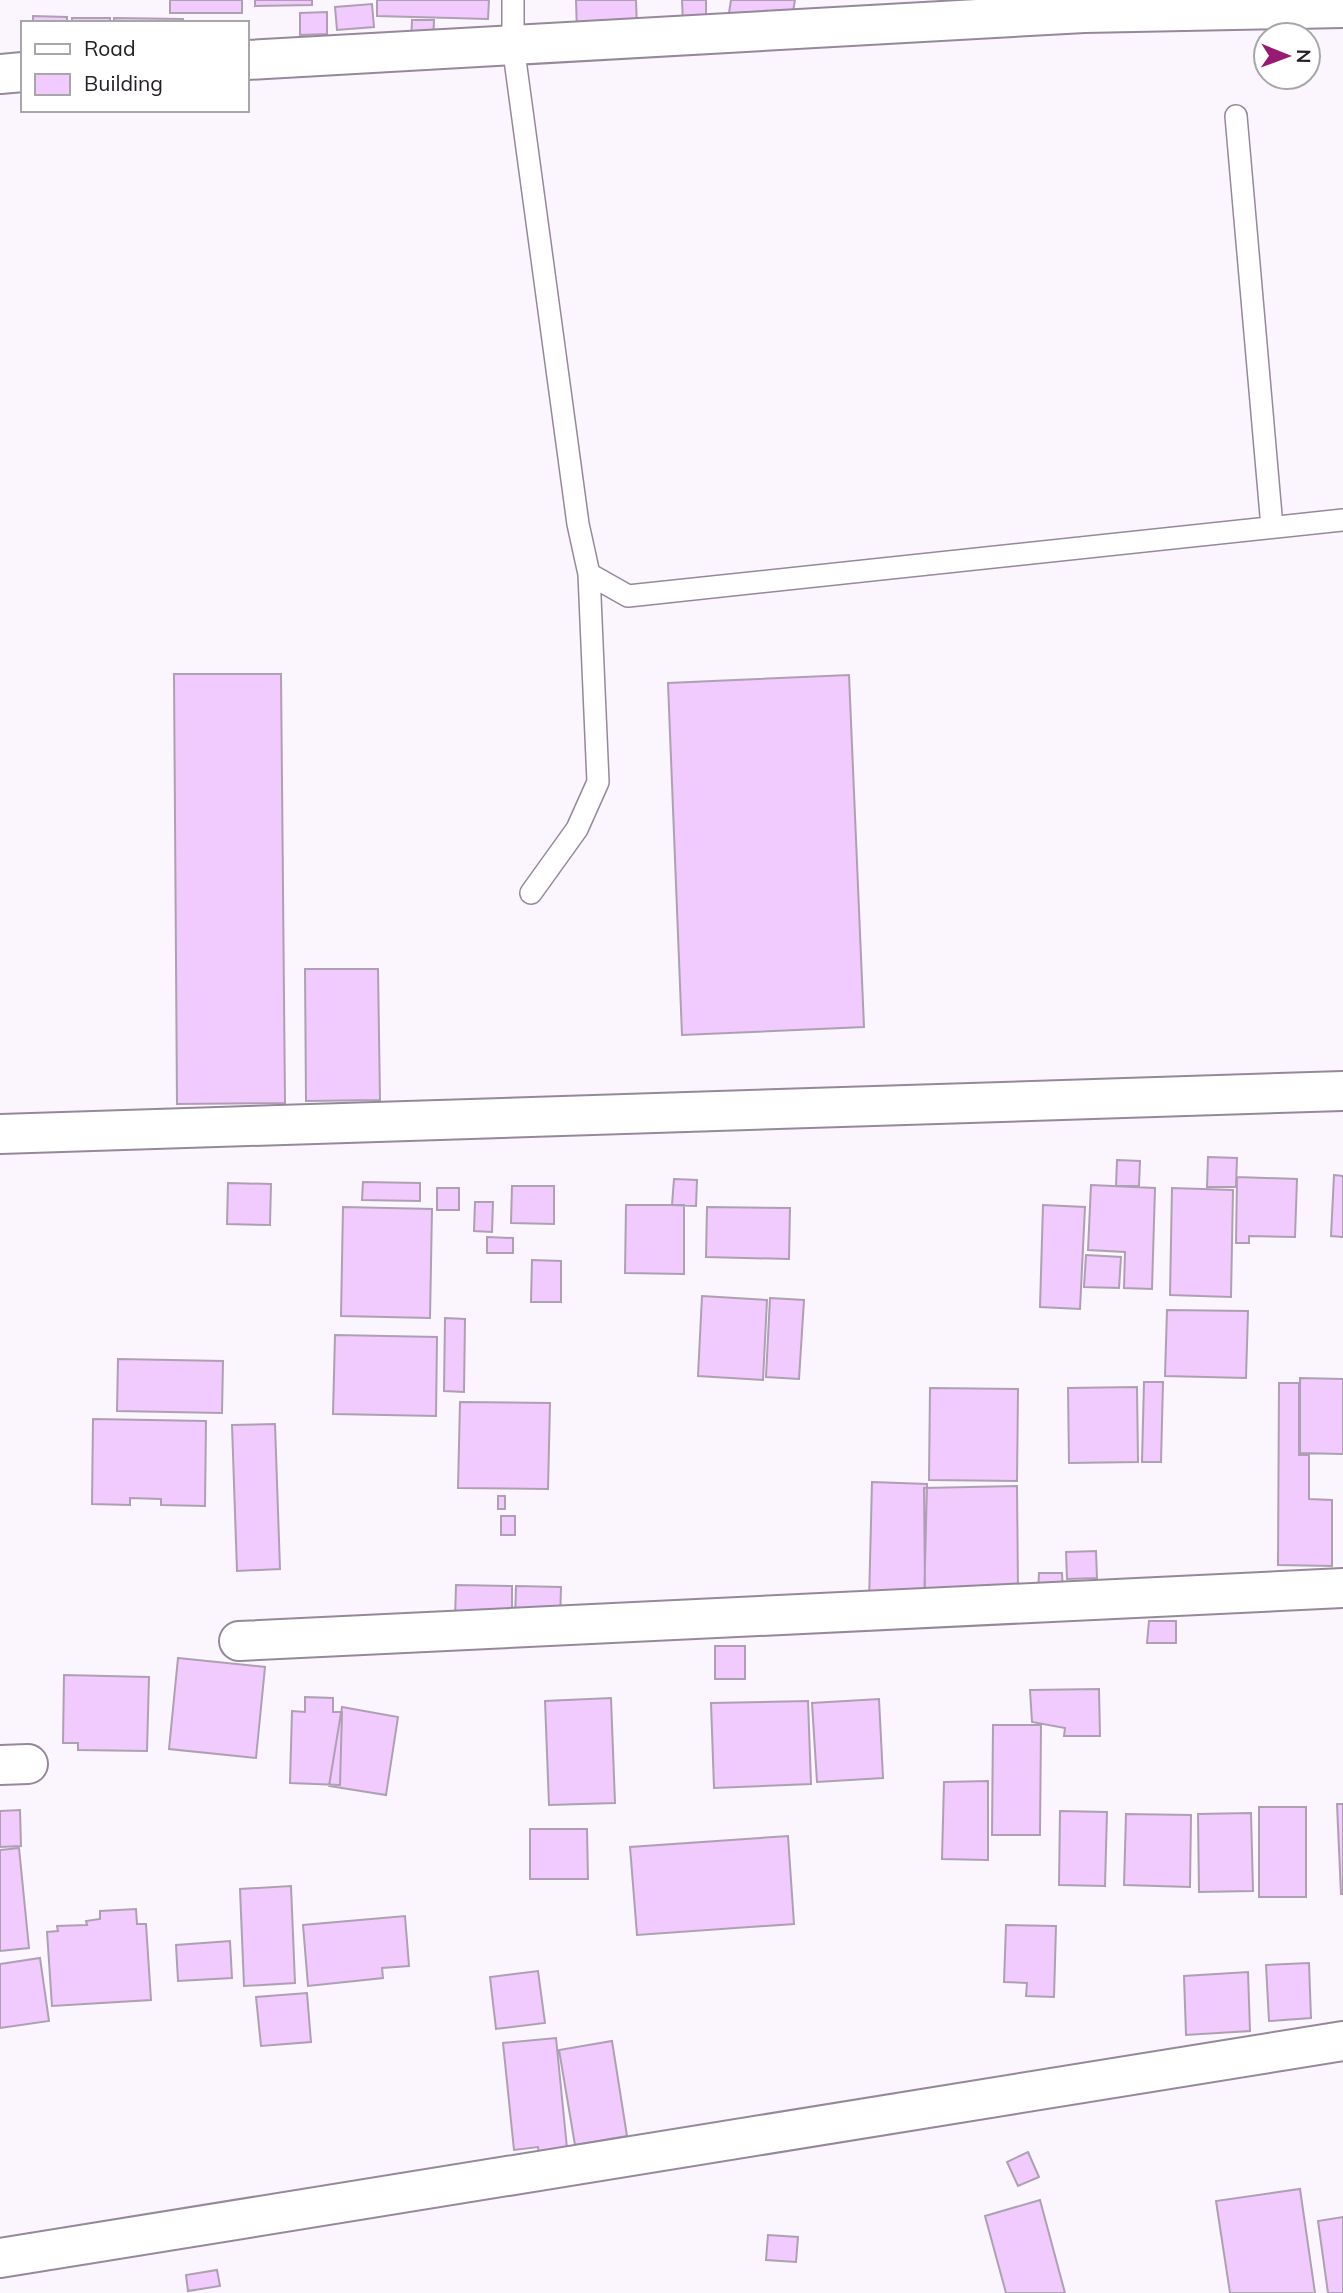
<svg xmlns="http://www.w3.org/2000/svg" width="1343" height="2293" font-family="Mulish,sans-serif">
	<rect width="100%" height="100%" fill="#fbf5fd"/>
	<path fill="#f1cbfd" stroke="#aea0b2" stroke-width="2" d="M 170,0 L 242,0 L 242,13 L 170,13 Z
		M 255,0 L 312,0 L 312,5 L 255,6 Z
		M 377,0 L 489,0 L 488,19 L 377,16 Z
		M 576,0 L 636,0 L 637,29 L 577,32 Z
		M 682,0 L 706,0 L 706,22 L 683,23 Z
		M 731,0 L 795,0 L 791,23 L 729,13 Z
		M 372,4 L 374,27 L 337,30 L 335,7 Z
		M 327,12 L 327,34 L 300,35 L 300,13 Z
		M 33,16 L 67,17 L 67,23 L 33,23 Z
		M 72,18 L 110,18 L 110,23 L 72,23 Z
		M 114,18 L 183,19 L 183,23 L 114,23 Z
		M 412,20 L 434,20 L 433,45 L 411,44 Z
		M 174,674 L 281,674 L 285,1103 L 177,1104 Z
		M 849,675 L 864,1027 L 682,1035 L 668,683 Z
		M 305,969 L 378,969 L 380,1100 L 306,1101 Z
		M 1208,1157 L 1237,1158 L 1236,1187 L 1207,1187 Z
		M 1117,1160 L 1140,1161 L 1139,1186 L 1116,1186 Z
		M 1334,1175 L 1343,1176 L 1343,1237 L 1331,1236 Z
		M 1237,1177 L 1297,1179 L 1295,1237 L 1249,1236 L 1249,1243 L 1236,1243 Z
		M 674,1179 L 697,1180 L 696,1206 L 672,1205 Z
		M 363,1182 L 420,1183 L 420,1201 L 362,1200 Z
		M 228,1183 L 271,1184 L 270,1225 L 227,1224 Z
		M 1091,1185 L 1155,1188 L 1152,1289 L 1124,1288 L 1125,1252 L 1088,1250 Z
		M 512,1186 L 554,1186 L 554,1224 L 511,1223 Z
		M 437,1188 L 459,1188 L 459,1210 L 437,1210 Z
		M 1172,1188 L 1233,1190 L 1231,1297 L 1170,1295 Z
		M 475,1202 L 493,1202 L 492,1232 L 474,1231 Z
		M 626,1205 L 684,1205 L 684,1274 L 625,1273 Z
		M 1043,1205 L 1085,1207 L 1080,1309 L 1040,1307 Z
		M 343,1207 L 432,1209 L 430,1318 L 341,1316 Z
		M 707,1207 L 790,1208 L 789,1259 L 706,1257 Z
		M 487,1237 L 513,1238 L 513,1253 L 487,1253 Z
		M 1086,1255 L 1121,1257 L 1119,1288 L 1084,1287 Z
		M 532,1260 L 561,1261 L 561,1302 L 531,1302 Z
		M 702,1296 L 767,1300 L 763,1380 L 698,1376 Z
		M 770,1298 L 804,1300 L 799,1379 L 766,1377 Z
		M 1167,1310 L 1248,1311 L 1246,1378 L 1165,1376 Z
		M 445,1318 L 465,1319 L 464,1392 L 444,1391 Z
		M 335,1335 L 437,1337 L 436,1416 L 333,1414 Z
		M 118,1359 L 223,1361 L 222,1413 L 117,1411 Z
		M 1300,1378 L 1343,1379 L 1343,1454 L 1300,1453 Z
		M 1144,1382 L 1163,1382 L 1161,1462 L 1142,1462 Z
		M 1279,1383 L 1299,1383 L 1299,1455 L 1309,1455 L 1309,1499 L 1332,1500 L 1332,1566 L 1278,1565 Z
		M 1137,1387 L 1138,1462 L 1069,1463 L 1068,1388 Z
		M 930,1388 L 1018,1389 L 1017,1481 L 929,1480 Z
		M 460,1402 L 550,1403 L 548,1489 L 458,1488 Z
		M 93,1419 L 206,1421 L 205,1506 L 161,1505 L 161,1499 L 130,1498 L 130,1505 L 92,1504 Z
		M 275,1424 L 280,1569 L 237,1571 L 232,1425 Z
		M 872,1482 L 927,1484 L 924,1604 L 869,1602 Z
		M 1017,1486 L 1018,1591 L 925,1591 L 924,1488 Z
		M 498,1496 L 505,1496 L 505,1509 L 498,1509 Z
		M 501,1516 L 515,1516 L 515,1535 L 501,1535 Z
		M 1096,1551 L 1097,1578 L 1067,1579 L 1066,1552 Z
		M 1039,1573 L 1062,1573 L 1063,1592 L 1038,1593 Z
		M 456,1585 L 512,1586 L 512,1620 L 455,1619 Z
		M 516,1586 L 561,1587 L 560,1622 L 515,1621 Z
		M 1149,1621 L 1176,1621 L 1176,1643 L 1147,1643 Z
		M 715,1646 L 745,1646 L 745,1679 L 715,1679 Z
		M 178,1658 L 265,1667 L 256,1758 L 169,1749 Z
		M 64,1675 L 149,1677 L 147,1751 L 78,1750 L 78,1743 L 63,1743 Z
		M 1099,1689 L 1100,1736 L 1064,1736 L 1065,1728 L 1032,1722 L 1030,1690 Z
		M 305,1697 L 333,1698 L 333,1712 L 342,1712 L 340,1785 L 290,1783 L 292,1711 L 305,1712 Z
		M 611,1698 L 615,1803 L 549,1805 L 545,1701 Z
		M 879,1699 L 883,1778 L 817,1782 L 812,1703 Z
		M 808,1701 L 811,1784 L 714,1788 L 711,1703 Z
		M 342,1707 L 398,1717 L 386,1795 L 329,1786 Z
		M 993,1725 L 1041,1725 L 1040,1835 L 992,1835 Z
		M 988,1781 L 988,1860 L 942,1859 L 944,1782 Z
		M 1337,1804 L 1343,1804 L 1343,1894 L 1341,1894 Z
		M 1259,1807 L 1306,1807 L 1306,1897 L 1259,1897 Z
		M 20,1810 L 21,1846 L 0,1847 L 0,1811 Z
		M 1060,1811 L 1107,1812 L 1105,1886 L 1059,1885 Z
		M 1251,1813 L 1253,1891 L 1199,1892 L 1198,1814 Z
		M 1126,1814 L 1191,1815 L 1190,1887 L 1124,1885 Z
		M 530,1829 L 587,1829 L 588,1879 L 530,1879 Z
		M 788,1836 L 794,1924 L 637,1935 L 630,1847 Z
		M 19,1848 L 29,1948 L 0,1951 L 0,1850 Z
		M 291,1886 L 295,1983 L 244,1986 L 240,1889 Z
		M 136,1909 L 137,1924 L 146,1924 L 151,2000 L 52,2006 L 47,1932 L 58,1931 L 57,1926 L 87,1925 L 86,1921 L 100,1919 L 100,1911 Z
		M 405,1916 L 409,1966 L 382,1968 L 383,1978 L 308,1986 L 303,1925 Z
		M 1006,1925 L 1056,1926 L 1054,1997 L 1026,1996 L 1027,1983 L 1004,1982 Z
		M 230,1941 L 232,1978 L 178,1981 L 176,1945 Z
		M 40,1958 L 49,2021 L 0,2028 L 0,1964 Z
		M 1309,1963 L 1311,2018 L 1269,2021 L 1266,1965 Z
		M 538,1971 L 545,2023 L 496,2029 L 490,1977 Z
		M 1248,1972 L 1250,2031 L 1186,2035 L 1184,1976 Z
		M 307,1993 L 311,2042 L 261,2046 L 256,1997 Z
		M 556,2038 L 568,2158 L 540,2161 L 538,2147 L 514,2150 L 503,2043 Z
		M 612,2041 L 627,2136 L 575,2145 L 559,2050 Z
		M 1028,2152 L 1039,2177 L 1018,2186 L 1007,2162 Z
		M 1300,2189 L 1315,2293 L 1230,2293 L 1216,2201 Z
		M 1040,2200 L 1065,2293 L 1006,2293 L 985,2216 Z
		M 1343,2217 L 1343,2293 L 1328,2293 L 1318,2221 Z
		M 768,2235 L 798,2237 L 796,2262 L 766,2260 Z
		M 217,2270 L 220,2286 L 188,2291 L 186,2275 Z"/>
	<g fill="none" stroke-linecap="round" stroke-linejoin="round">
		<g stroke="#95889a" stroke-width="24">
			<path id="service" d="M 513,0 L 513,45 L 578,524 L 589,574 L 628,596 L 1343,520
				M 1236,116 L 1272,527
				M 531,893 L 577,829 L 598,782 L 589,574"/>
		</g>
		<g stroke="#95889a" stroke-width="42">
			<path id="minor" d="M 247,60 L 1084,13 L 1343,8
				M 0,74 L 23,72
				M 0,1134 L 1343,1091
				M 239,1641 L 1343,1588
				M 0,1765 L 28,1764
				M 0,2258 L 1343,2041"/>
		</g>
		<use href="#service" stroke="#fff" stroke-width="21"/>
		<use href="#minor" stroke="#fff" stroke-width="38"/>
	</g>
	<rect x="21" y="21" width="228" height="91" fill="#ffffff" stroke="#a8a6a9" stroke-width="2"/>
	<rect x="35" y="44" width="35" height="10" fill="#ffffff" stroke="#a8a6a9" stroke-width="2"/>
	<text x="84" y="56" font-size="21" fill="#252027">Road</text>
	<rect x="35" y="74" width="35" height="21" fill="#f1cbfd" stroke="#a8a6a9" stroke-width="2"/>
	<text x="84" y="91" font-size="21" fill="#252027">Building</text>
	<g transform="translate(1287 56) rotate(91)"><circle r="33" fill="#ffffff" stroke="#a8a6a9" stroke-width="2"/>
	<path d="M0-5L12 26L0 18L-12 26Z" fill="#981a72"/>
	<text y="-10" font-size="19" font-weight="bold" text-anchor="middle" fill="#252027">N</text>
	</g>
</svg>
